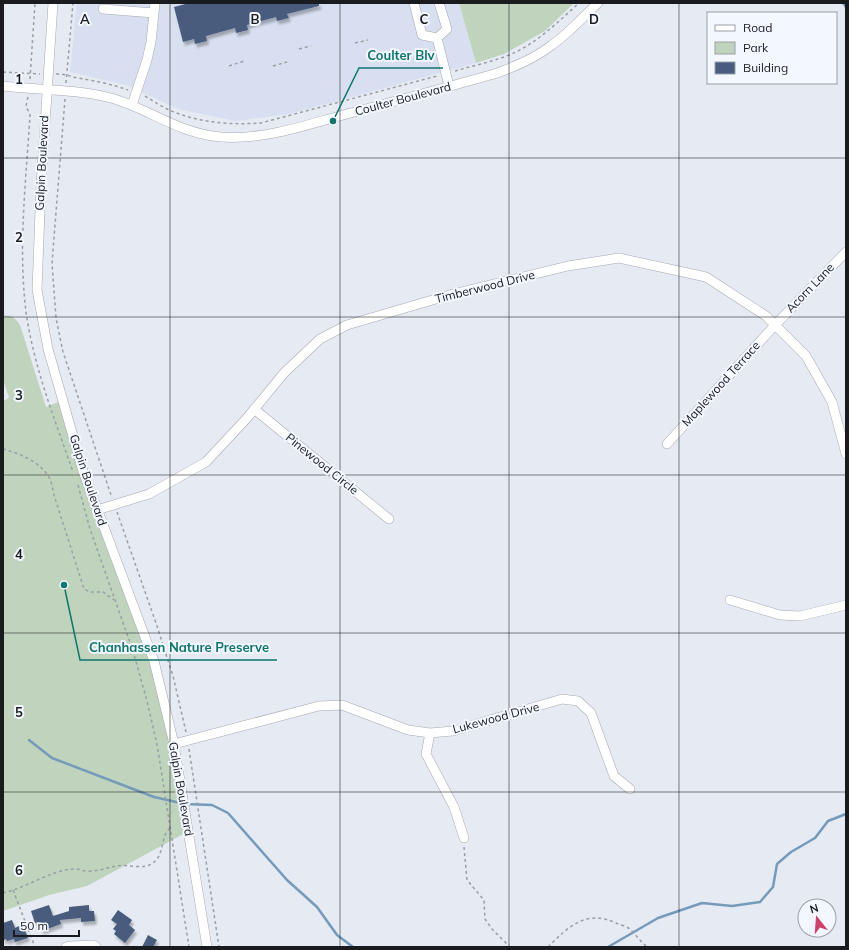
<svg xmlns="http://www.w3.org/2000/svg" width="849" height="950" font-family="Mulish,sans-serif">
	<defs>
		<filter id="shadow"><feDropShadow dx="2" dy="3.5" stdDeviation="1" flood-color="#0004"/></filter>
	</defs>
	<rect width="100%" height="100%" fill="#e5eaf3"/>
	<path fill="#d7dff0" d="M 77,3 L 459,3 L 476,63 L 289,114 L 236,121 L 178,109 L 126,85 L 70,72 Z"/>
	<path fill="#c0d4bd" d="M 459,3 L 574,3 L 545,31 L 504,54 L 476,63 Z
		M 3,315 C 12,315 16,319 20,325 L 46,407 L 63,400 L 154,661 L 189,831 L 87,886 L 49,895 L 3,911 L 3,401 L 9,398 L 3,379 Z"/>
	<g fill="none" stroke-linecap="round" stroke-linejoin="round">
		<path stroke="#769aba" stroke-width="2.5" d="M 843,3 L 846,7
			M 29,740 L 52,758 L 154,797 L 185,804 L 212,805 L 228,813 L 287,880 L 317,907 L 337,935 L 353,947
			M 608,947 L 658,918 L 702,903 L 732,906 L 760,902 L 773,887 L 777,864 L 791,852 L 815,838 L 828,821 L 846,814"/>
	</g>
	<path fill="#495b7e" filter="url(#shadow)" d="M 189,3 L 319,3 L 319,6 L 287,14 L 289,18 L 277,21 L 276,17 L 247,25 L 248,30 L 236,33 L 235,28 L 206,36 L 207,41 L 195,44 L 194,39 L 183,42 L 174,7 Z
		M 49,905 L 53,916 L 69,911 L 69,907 L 89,905 L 89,911 L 94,911 L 95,921 L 81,922 L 81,918 L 60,920 L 61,924 L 42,931 L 39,922 L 35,923 L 31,911 Z
		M 118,910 L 132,920 L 129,925 L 135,930 L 125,943 L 114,934 L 116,931 L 113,929 L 117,924 L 111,920 Z
		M 12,920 L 15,928 L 19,926 L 20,929 L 24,928 L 28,938 L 15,942 L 14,939 L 7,941 L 6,939 L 3,941 L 3,923 Z
		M 148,935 L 157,940 L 153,947 L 142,947 Z"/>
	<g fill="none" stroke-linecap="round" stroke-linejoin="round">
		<g stroke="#a5a9b2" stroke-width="10">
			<path id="minor" d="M 53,3 L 41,185 L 37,290 L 48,349 L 83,471 L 154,661 L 174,744 L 207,947
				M 414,3 L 422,35 L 437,38
				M 103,9 L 154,13
				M 437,38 L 449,86
				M 437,38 L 447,29 L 439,3
				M 3,86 C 39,90 76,89 111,98 C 150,109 179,134 221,137 C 263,140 303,126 343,115 C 393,102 444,88 494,74 C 515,67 535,58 552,45 C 569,33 583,17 598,3
				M 132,105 L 147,60 L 151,42 L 155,3
				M 254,409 L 389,519
				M 667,444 L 775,325 L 846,252
				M 97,510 L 149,494 L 206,462 L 247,418 L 284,373 L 320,339 L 347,325 L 453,294 L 568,266 L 619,258 L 706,277 L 766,316 L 806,356 L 832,402 L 846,454
				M 730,600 L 780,615 L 800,616 L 846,605
				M 430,733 L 426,754 L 454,807 L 464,838
				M 174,744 L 319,706 L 342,705 L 408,730 L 430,733 L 453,731 L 562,699 L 578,701 L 591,713 L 614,776 L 630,789
				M 66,947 L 71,946 L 94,945 L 96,947"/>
		</g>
		<path stroke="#9a9ea5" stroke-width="1.5" stroke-dasharray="3 3" stroke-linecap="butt" d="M 355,43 L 368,40
			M 299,49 L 311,46
			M 229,66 L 244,61
			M 273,66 L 287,62
			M 455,71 C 475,65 497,61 516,52 C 540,40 559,21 579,3
			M 3,72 L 40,74
			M 56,74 C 66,74 69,76 78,78 C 95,81 112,84 128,90
			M 30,79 L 35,3
			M 66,83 L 73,3
			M 145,96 C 153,101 161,106 169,110 C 199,123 230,125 261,123 L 437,76
			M 28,97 L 26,106 L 30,115 C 26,181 18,247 26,312 C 34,368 55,420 73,472
			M 65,99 L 52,263 L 56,318 L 63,352 L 112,498
			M 3,449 C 21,454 41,462 50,479 C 52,484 53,490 54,495 L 84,589 L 90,592 L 103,592 L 114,600
			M 78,485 L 90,529 L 133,651 L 147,701 L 157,744 L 189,947
			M 117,512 L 156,623 L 173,676 L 186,732
			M 189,749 L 219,947
			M 464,847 L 467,880 L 484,900 L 485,919 L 492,929 L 510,947
			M 13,890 L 35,947
			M 3,893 C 26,888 53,869 75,869 C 79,869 83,871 87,871 C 98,872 107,867 117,866 C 128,864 144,870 153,863 C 165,854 160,837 170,828
			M 548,947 C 568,927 586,909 616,923 C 620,925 626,926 630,929 C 636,935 641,942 647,947"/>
		<use href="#minor" stroke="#fff" stroke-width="9"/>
	</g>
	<path fill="none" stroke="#191b1e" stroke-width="1" stroke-opacity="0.55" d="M 170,3 L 170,947M 340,3 L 340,947M 509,3 L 509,947M 679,3 L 679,947M 3,158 L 846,158M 3,317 L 846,317M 3,475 L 846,475M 3,633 L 846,633M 3,792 L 846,792"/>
	<g text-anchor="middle" stroke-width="4" stroke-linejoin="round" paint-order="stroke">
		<g font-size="12" fill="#191b1e" stroke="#f3f7ff">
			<text transform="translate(403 99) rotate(-15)" y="4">Coulter Boulevard</text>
			<text transform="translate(42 163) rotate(-87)" y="4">Galpin Boulevard</text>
			<text transform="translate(485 287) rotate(-14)" y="4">Timberwood Drive</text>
			<text transform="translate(810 288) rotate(-46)" y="4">Acorn Lane</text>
			<text transform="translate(721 384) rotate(-48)" y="4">Maplewood Terrace</text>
			<text transform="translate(322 464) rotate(39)" y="4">Pinewood Circle</text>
			<text transform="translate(88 480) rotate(72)" y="4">Galpin Boulevard</text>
			<text transform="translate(496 718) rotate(-15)" y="4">Lukewood Drive</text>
			<text transform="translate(181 789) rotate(80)" y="4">Galpin Boulevard</text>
		</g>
	</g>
	<g font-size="13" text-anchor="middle" font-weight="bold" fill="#191b1e" stroke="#f3f7ff" stroke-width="4" stroke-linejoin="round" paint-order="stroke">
		<text x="85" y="24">A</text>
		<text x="255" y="24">B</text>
		<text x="424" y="24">C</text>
		<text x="594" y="24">D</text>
		<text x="19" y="84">1</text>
		<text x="19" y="242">2</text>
		<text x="19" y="400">3</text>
		<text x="19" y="559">4</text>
		<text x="19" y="717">5</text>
		<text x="19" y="875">6</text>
	</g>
	<path fill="none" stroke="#0f766e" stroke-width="1.5" d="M333 121L359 68H443M64 585L80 660H277"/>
	<g fill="#0f766e" stroke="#f3f7ff" stroke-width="1.5">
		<circle cx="333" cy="121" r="4"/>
		<circle cx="64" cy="585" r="4"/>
	</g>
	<g font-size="13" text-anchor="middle" font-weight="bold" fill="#0f766e" stroke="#f3f7ff" stroke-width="4" stroke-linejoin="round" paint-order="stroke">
		<text x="401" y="60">Coulter Blv</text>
		<text x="179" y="652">Chanhassen Nature Preserve</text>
	</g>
	<rect width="849" height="950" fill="none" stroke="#191b1e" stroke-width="8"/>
	<rect x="707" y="12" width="130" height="72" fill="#f3f7ff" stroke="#9c9fa5"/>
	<rect x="715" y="25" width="20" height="6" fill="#ffffff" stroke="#9c9fa5"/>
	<text x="743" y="32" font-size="12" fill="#191b1e">Road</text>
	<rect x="715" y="42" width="20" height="12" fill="#c0d4bd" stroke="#9c9fa5"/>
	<text x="743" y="52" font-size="12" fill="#191b1e">Park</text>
	<rect x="715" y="62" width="20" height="12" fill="#495b7e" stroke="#9c9fa5"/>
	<text x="743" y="72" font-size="12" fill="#191b1e">Building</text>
	<g transform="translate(817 918) rotate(343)"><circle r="19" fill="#f3f7ff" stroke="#9c9fa5"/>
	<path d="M0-3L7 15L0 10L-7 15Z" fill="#cf4169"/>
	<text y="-6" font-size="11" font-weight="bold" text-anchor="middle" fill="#191b1e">N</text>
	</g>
	<path d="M14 930v6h65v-6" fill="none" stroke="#191b1e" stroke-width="2"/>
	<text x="20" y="930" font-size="12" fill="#191b1e" stroke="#f3f7ff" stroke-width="3" paint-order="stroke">50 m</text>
</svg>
